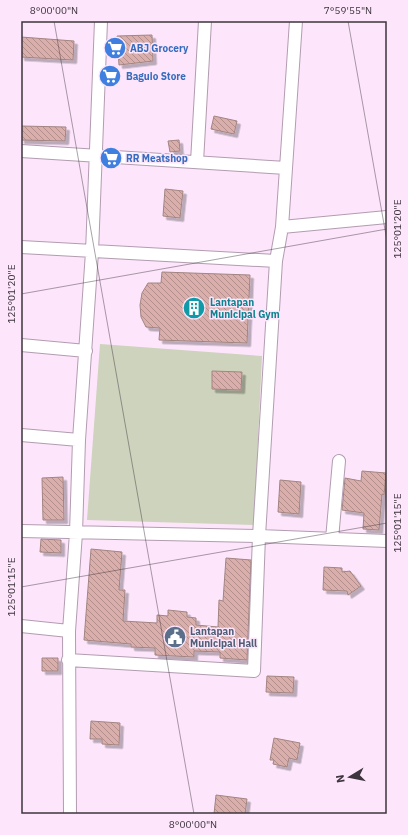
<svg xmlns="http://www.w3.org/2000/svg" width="408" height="835" font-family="'IBM Plex Sans',sans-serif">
	<defs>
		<pattern id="building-back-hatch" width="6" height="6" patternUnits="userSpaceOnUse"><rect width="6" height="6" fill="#daafab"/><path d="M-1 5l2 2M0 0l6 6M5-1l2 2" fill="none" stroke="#b28f8c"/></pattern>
		<filter id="shadow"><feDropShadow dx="3.5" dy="3.5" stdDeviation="0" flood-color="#0004"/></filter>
	</defs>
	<rect width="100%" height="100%" fill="#fde6fb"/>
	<path fill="#cdd3bc" d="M 100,344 L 262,356 L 254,525 L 87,520 Z"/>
	<path fill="url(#building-back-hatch)" stroke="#a28481" filter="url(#shadow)" d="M 152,35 L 153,61 L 119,65 L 117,36 Z
		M 21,37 L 74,41 L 73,60 L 21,57 Z
		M 214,116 L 237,121 L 234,134 L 211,129 Z
		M 21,126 L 66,127 L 65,141 L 21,140 Z
		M 179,140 L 180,151 L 170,152 L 168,141 Z
		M 165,189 L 183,191 L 180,218 L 163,216 Z
		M 162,272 L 250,275 L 247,343 L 159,340 L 160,328 L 146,327 L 141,317 L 140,305 L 142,293 L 148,283 L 161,283 Z
		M 212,371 L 242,372 L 241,390 L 212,389 Z
		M 362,471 L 386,473 L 384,495 L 382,494 L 379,530 L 363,529 L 364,513 L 342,510 L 345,478 L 361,481 Z
		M 63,477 L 64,520 L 43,520 L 42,478 Z
		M 280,480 L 301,482 L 299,514 L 278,512 Z
		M 41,539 L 61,540 L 61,553 L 40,552 Z
		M 91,549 L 122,552 L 119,590 L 125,590 L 123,621 L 157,623 L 157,615 L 168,616 L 168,610 L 187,612 L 187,617 L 196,618 L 196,625 L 218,627 L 219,600 L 223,601 L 226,558 L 251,560 L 247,660 L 220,658 L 220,652 L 194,651 L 194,657 L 155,655 L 155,648 L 131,647 L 131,644 L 84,640 Z
		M 324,567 L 342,568 L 342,572 L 350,571 L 361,586 L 348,595 L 347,591 L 323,590 Z
		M 42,658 L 58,658 L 58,671 L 42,671 Z
		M 267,676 L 294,677 L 293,693 L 266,692 Z
		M 91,721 L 120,723 L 119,745 L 102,744 L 102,739 L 90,739 Z
		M 274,738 L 300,743 L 297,760 L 289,758 L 287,767 L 273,764 L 274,760 L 270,760 Z
		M 216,795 L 247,799 L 245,814 L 214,814 Z"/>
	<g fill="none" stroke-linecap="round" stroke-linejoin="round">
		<g stroke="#b29cb0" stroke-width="14">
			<path id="minor" d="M 21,151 L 286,168
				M 197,162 L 205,21
				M 282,227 L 387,217
				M 21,247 L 276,261
				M 21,345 L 86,351
				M 21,435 L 79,440
				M 21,531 L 259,536 L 387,541
				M 332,539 L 339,461
				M 21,626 L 69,631
				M 68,660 L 254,671 L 259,536 L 276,261 L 282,227 L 296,21
				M 70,814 L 69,631 L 76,533 L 79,440 L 92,252 L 101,21"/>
		</g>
		<use href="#minor" stroke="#fff" stroke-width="12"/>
	</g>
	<path fill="none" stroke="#3d343d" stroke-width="1" stroke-opacity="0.45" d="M 54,21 L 194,814M 348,21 L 387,241M 21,294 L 387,229M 21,587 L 387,523"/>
	<defs>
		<g id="supermarket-disc" transform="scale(1.15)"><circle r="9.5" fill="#3f7fe0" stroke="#fde6fb"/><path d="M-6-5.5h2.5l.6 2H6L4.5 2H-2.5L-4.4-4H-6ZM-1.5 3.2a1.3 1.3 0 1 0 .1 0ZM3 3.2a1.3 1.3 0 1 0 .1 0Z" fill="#fff"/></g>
		<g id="building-disc" transform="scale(1.15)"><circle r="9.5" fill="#0f9aa8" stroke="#fde6fb"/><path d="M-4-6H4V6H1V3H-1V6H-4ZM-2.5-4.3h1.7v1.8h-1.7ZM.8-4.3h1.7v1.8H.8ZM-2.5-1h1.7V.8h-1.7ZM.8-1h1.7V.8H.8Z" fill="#fff"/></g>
		<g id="civic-disc" transform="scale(1.15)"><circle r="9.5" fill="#5c6f8a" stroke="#fde6fb"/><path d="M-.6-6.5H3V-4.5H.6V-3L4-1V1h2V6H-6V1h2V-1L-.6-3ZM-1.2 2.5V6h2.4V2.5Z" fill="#fff"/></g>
	</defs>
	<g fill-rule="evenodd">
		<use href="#supermarket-disc" x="115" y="48"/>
		<use href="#supermarket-disc" x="110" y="76"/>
		<use href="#supermarket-disc" x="111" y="158"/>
		<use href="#building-disc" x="194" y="308"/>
		<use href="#civic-disc" x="175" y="637"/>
	</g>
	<g text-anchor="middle" stroke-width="3" stroke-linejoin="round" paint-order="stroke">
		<g font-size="10" font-weight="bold" fill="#366cbe" stroke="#fde6fb" text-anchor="start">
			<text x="130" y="52">ABJ Grocery</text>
			<text x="126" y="80">Baguio Store</text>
			<text x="126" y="162">RR Meatshop</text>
		</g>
		<g font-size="10" font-weight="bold" fill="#0d838f" stroke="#fde6fb" text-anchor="start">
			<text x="210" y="306">Lantapan<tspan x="210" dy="12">Municipal Gym</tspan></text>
		</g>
		<g font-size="10" font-weight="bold" fill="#4e5e75" stroke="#fde6fb" text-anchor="start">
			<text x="190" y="635">Lantapan<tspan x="190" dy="12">Municipal Hall</tspan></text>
		</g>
	</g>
	<rect width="408" height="835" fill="none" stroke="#fde6fb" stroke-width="44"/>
	<g transform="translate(350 777) rotate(260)" stroke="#fde6fb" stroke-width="3" paint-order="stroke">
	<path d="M0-3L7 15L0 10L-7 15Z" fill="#3d343d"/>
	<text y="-6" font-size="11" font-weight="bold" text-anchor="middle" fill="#3d343d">N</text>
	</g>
	<rect x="22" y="22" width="364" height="791" fill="none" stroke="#3d343d" stroke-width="1.5"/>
	<g font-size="10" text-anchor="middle" fill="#3d343d">
		<text x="54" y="14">8°00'00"N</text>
		<text x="348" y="14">7°59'55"N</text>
		<text transform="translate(397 229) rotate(-90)" y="4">125°01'20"E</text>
		<text transform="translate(11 294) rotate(-90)" y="4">125°01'20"E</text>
		<text transform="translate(397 523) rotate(-90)" y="4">125°01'15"E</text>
		<text transform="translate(11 587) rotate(-90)" y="4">125°01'15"E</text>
		<text x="193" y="828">8°00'00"N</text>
	</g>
</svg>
